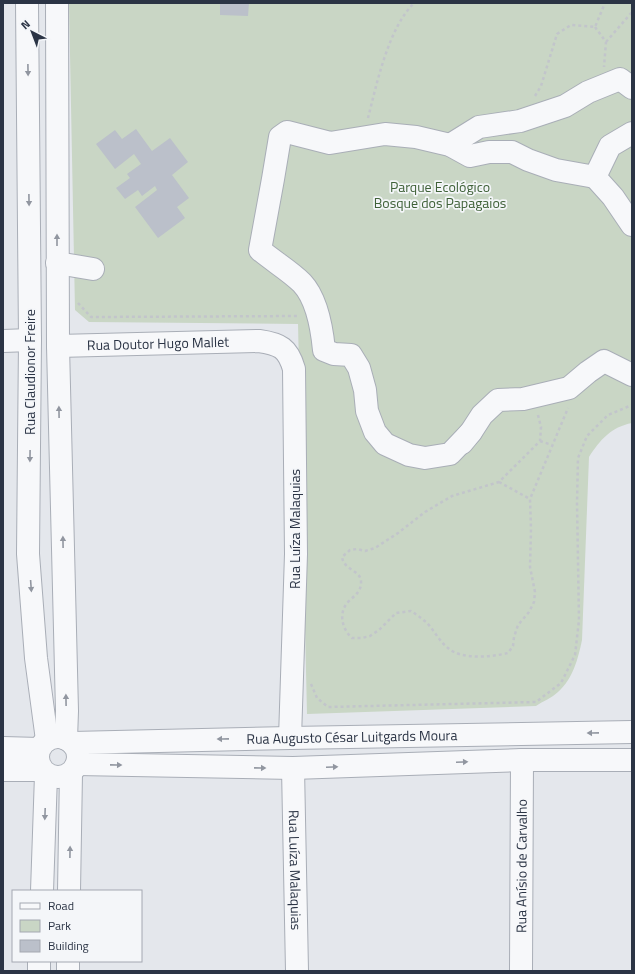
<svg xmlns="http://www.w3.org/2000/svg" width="635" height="974" font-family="'Titillium Web',sans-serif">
	<rect width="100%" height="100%" fill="#e4e7ec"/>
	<path fill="#c9d6c5" d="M 69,3 L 632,3 L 632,423 C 611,427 600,440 589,457 L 582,640 C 578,659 573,679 558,692 C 552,698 543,701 536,706 L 307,714 L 298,324 L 89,322 L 75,310 Z"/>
	<path fill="#bbc0ca" d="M 220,3 L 249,3 L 248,16 L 220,15 Z
		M 136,129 L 152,151 L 170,138 L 188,162 L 172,175 L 189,198 L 177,207 L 185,218 L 158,238 L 135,207 L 157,190 L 155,186 L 142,196 L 138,190 L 125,199 L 116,188 L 130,178 L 127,174 L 141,164 L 134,154 L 115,169 L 96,144 L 115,130 L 122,139 Z"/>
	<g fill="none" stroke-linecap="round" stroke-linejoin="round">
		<g stroke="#a9aeb7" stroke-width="24">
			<g id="minor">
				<path d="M 27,3 L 30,340 L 28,554 L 36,658 L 47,740"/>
				<path d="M 57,3 L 58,346 L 67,711 L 66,739"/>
				<path d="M 450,145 L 479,127 L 520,121 L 565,106 L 588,92 L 620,79 L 632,88"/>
				<path d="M 595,177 L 613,197 L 632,225"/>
				<path d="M 57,263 L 93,269"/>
				<path d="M 3,341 L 30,340"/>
				<path id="s1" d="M 58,346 L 259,341 C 280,344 288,348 294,369 L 296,554 L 290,738"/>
				<path d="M 471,432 L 450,454 L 425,458 L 409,455 L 385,444 L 375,432 L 367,411 L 365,390 L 359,368 L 351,355 L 334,354 L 324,350 C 322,329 317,299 302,283 C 290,271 273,261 260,250 L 273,179 L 280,137 L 287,132 L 330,143 L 385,134 L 416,137 L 450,145 L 470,156 L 489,152 L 512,152 L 528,160 L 556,170 L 595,177 L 610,146 L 632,133"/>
				<path d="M 462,443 L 471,432 L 482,415 L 498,400 L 523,399 L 569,388 L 588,372 L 604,361 L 632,375"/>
				<circle cx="58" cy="757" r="20"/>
				<path id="s2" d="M 72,743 L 290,738 L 632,732"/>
				<path d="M 3,748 L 39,749"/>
				<path d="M 77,764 L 293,768 L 522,760 L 632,760"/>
				<path id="s3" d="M 293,768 L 297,971"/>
				<path d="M 3,770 L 41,770"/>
				<path d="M 42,891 L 46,775"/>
				<path d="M 69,891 L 71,773"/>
				<path d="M 39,971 L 39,961"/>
				<path d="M 68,971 L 68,961"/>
				<path id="s4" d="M 521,971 L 522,760"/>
			</g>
		</g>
		<path stroke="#c2c5cb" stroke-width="2.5" stroke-dasharray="3 3" stroke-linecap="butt" d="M 595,27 L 606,42 L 604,67
			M 606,42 L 632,12
			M 535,96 L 541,86 L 557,34 L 571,25 L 595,27 L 605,3
			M 368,118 C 377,83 388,29 414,3
			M 78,303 L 91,317 L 299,316
			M 538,415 L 541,427 L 540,441 L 499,482 L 452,496 L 425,512 L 398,533 L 375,548 L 365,551 L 357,549 L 350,550 L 342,557 C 344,571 362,570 361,583 C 361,592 354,596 348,602 C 338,613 342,629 352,638 L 362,638 L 370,636 L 379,630 L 396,613 L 411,611 C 416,614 421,618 426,622 C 434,630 439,641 448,648 C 461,660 492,657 508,653 L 513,646 L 514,637 L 518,625 L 529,612 L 534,602 L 535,592 L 530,567 L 531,529 L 530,499 L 568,408
			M 540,441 L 552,445
			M 499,482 L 530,499
			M 311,684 L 317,698 L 328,707 L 536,702 L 561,683 L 575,655 L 579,620 L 577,503 L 578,458 L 587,436 L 608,415 L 632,405"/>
		<use href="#minor" stroke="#f7f8fa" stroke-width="22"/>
	</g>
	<defs><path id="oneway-solid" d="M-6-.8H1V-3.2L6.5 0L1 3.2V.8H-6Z"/></defs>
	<g fill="#9196a0">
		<use href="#oneway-solid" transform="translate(28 70) rotate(89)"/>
		<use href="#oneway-solid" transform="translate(29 200) rotate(89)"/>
		<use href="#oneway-solid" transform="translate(57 240) rotate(-90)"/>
		<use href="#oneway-solid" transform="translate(59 412) rotate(-91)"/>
		<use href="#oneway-solid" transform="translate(30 456) rotate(91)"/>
		<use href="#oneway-solid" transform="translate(63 542) rotate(-91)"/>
		<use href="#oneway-solid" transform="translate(31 586) rotate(86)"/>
		<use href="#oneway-solid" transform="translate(66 700) rotate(-91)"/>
		<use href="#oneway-solid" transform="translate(593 733) rotate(179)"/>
		<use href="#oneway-solid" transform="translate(223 739) rotate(179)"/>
		<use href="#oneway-solid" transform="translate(462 762) rotate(-2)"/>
		<use href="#oneway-solid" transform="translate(116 765) rotate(1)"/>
		<use href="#oneway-solid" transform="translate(332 767) rotate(-2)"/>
		<use href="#oneway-solid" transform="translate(260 768) rotate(1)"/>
		<use href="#oneway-solid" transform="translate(45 814) rotate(92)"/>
		<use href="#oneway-solid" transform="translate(70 852) rotate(-89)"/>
	</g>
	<g text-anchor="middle" stroke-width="3.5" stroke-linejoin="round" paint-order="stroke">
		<g font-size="14" fill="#3f6138" stroke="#f4f6f9">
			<text x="440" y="192">Parque Ecológico<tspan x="440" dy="16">Bosque dos Papagaios</tspan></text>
		</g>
		<g font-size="14" fill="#2b3445" stroke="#f4f6f9">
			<text dy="5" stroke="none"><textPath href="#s1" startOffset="100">Rua Doutor Hugo Mallet</textPath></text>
			<text transform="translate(30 372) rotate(-90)" y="5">Rua Claudionor Freire</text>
			<text transform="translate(295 529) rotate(-90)" y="5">Rua Luíza Malaquias</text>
			<text dy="5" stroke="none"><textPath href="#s2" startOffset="280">Rua Augusto César Luitgards Moura</textPath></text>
			<text dy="5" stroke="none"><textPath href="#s4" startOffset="105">Rua Anísio de Carvalho</textPath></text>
			<text dy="5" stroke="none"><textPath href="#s3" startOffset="102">Rua Luíza Malaquias</textPath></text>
		</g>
	</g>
	<rect width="635" height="974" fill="none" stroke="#2b3445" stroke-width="8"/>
	<rect x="12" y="890" width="130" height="72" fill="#f4f6f9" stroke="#a4a8b1"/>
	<rect x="20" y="903" width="20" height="6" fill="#f7f8fa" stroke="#a4a8b1"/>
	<text x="48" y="910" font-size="12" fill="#2b3445">Road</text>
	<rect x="20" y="920" width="20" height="12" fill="#c9d6c5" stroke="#a4a8b1"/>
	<text x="48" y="930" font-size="12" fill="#2b3445">Park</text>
	<rect x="20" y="940" width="20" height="12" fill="#bbc0ca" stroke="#a4a8b1"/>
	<text x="48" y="950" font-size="12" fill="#2b3445">Building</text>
	<g transform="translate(32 32) rotate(318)" stroke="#f4f6f9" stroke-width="3" paint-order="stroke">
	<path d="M0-3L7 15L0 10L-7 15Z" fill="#2b3445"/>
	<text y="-6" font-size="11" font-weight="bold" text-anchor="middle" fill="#2b3445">N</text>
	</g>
</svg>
